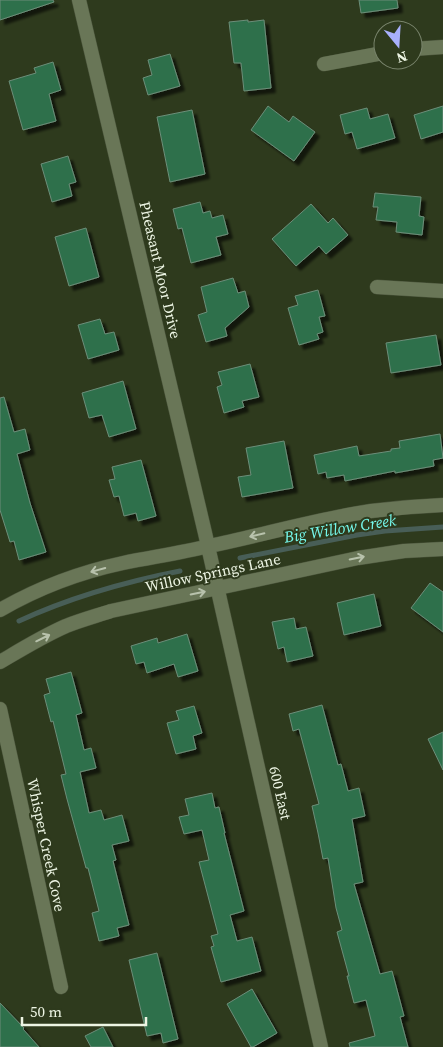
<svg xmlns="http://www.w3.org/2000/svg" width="443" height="1047" font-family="'Source Serif 4',serif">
	<defs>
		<filter id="shadow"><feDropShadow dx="4.5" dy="4.5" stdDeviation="1" flood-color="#0009"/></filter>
	</defs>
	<rect width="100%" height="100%" fill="#2e3a1d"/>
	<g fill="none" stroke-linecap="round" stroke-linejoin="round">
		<path stroke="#485e57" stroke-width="5" d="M 240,558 L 357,535 L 385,531 L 443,527
			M 19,621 C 71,597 124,582 180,571"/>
	</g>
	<path fill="#2e6f4c" stroke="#6c8e79" filter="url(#shadow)" d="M 0,0 L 53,0 L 54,2 L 0,20 Z
		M 359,0 L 397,0 L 398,8 L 361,13 Z
		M 248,20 L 248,22 L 264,20 L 271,88 L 244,91 L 241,63 L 234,63 L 229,22 Z
		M 170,54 L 180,86 L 148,95 L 143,78 L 152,75 L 148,60 Z
		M 53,62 L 61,90 L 49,94 L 56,121 L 23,130 L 9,81 L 36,73 L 34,68 Z
		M 268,106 L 289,122 L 293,116 L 315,132 L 294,161 L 251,130 Z
		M 443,106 L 443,132 L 421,139 L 414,115 Z
		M 367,108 L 370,119 L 388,114 L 395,138 L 357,149 L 352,132 L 345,134 L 340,115 Z
		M 192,110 L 205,174 L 170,182 L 157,117 Z
		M 68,156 L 76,182 L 69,184 L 72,196 L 52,202 L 41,164 Z
		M 375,193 L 421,197 L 419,216 L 424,217 L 422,235 L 396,232 L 397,222 L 376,220 L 378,207 L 373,207 Z
		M 200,202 L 203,213 L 210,211 L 212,218 L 223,215 L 228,234 L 216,237 L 221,255 L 191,263 L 182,228 L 178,229 L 173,209 Z
		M 311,204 L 328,223 L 333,218 L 348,235 L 326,254 L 319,246 L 296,266 L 272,239 Z
		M 86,228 L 99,277 L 69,286 L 55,237 Z
		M 233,278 L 238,293 L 245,291 L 249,307 L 225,328 L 227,336 L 206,342 L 198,315 L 207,312 L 201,287 Z
		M 318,290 L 325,316 L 319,317 L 323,332 L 317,334 L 319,339 L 299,345 L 288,308 L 298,305 L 295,296 Z
		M 100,319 L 105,334 L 114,332 L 119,350 L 88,359 L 78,325 Z
		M 436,335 L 441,365 L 391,373 L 386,343 Z
		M 250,364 L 259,397 L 242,401 L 244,407 L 224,413 L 217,387 L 222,385 L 218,372 Z
		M 123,381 L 136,429 L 109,437 L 102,415 L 89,418 L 82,393 Z
		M 4,397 L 14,432 L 25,429 L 30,450 L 17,454 L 30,503 L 46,552 L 19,560 L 14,541 L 10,542 L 0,510 L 0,398 Z
		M 440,434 L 443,458 L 433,460 L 434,466 L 395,473 L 395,471 L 345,481 L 344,475 L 327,478 L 326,472 L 318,474 L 314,455 L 357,446 L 359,456 L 391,451 L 391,449 L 400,448 L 399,441 Z
		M 284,441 L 293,488 L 242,497 L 238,477 L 251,475 L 246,448 Z
		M 141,460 L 156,516 L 138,521 L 136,513 L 124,516 L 119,496 L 114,497 L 109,480 L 115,479 L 112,467 Z
		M 430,583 L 443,592 L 443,632 L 411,608 Z
		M 374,594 L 381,626 L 344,635 L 337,603 Z
		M 294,618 L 296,629 L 306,627 L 313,656 L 287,662 L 284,647 L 278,649 L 272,622 Z
		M 187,634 L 198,671 L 178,677 L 174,664 L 147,673 L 144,662 L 136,664 L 131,646 L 157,638 L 158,643 Z
		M 71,672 L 82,713 L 76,715 L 84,750 L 91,748 L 96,768 L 80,772 L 89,813 L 101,810 L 104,820 L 122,815 L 129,841 L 112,845 L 116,860 L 113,861 L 129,925 L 117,928 L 119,936 L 99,941 L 92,913 L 99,911 L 88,868 L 86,868 L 67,799 L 61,775 L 66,774 L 53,721 L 51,722 L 44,695 L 50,693 L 46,679 Z
		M 322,705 L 338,765 L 341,764 L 348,791 L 359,788 L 365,816 L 352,819 L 363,882 L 354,884 L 380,974 L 392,971 L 404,1016 L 400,1017 L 408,1047 L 350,1047 L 349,1043 L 375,1036 L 366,1000 L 354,1003 L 347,976 L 349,976 L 337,932 L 342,930 L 336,908 L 328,858 L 323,859 L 318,833 L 312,806 L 319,804 L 299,729 L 293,731 L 289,714 Z
		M 194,706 L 202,733 L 193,736 L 196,749 L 176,754 L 167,723 L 179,720 L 176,711 Z
		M 443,732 L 443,770 L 428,739 Z
		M 212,793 L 215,808 L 219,807 L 225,833 L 224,833 L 244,911 L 230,915 L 237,941 L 252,937 L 261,971 L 221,982 L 211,947 L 214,946 L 211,936 L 218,934 L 199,862 L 209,860 L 202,830 L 184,834 L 179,817 L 189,815 L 185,799 Z
		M 157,953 L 178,1039 L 163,1043 L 161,1033 L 147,1036 L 129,960 Z
		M 252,989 L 277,1033 L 253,1047 L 251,1047 L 227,1004 Z
		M 0,1003 L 24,1028 L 23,1029 L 39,1047 L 0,1047 Z
		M 103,1027 L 113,1047 L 91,1047 L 85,1036 Z"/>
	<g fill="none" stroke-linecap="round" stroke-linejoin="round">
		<g stroke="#4a543b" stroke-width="15">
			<path id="minor" d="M 79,0 L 205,533 L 321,1047
				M 413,49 L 443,47
				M 324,64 L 383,53
				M 377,287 L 443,291
				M 0,610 C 38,588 81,572 123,563 C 152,557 181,553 209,546 C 263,535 317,519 371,511 C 395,508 419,506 443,505
				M 0,662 C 22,649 43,636 66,626 C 81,620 96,616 111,611 L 358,558 L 404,551 L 443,549
				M 0,709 L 61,987"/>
		</g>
		<use href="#minor" stroke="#697657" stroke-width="14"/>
	</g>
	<defs><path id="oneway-shaft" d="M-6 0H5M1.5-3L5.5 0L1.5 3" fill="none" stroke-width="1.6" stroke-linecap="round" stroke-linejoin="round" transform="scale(1.25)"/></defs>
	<g stroke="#b8c2ac">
		<use href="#oneway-shaft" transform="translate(257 535) rotate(167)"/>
		<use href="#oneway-shaft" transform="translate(357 558) rotate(-11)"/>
		<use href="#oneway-shaft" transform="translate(98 570) rotate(165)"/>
		<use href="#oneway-shaft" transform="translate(198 593) rotate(-11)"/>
		<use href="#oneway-shaft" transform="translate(43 638) rotate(-26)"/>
	</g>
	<g text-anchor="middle" stroke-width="4" stroke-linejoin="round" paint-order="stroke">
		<g font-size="15" fill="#edf5e4" stroke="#2e3a1d">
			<text transform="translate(160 270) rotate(77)" y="5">Pheasant Moor Drive</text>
			<text transform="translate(213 573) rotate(-12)" y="5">Willow Springs Lane</text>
			<text transform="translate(280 793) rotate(77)" y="5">600 East</text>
			<text transform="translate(46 845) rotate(78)" y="5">Whisper Creek Cove</text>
		</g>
		<g font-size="16" font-style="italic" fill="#75f8ec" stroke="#2e3a1d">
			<text transform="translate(340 528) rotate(-9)" y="6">Big Willow Creek</text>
		</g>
	</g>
	<g transform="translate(398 45) rotate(162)"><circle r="24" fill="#2e3a1d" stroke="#7a856d"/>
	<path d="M0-4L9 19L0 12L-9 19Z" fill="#a8b0fc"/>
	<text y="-8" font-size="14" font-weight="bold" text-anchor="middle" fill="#edf5e4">N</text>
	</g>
	<path d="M22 1017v8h124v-8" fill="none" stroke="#edf5e4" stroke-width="2.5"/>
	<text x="30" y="1017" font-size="15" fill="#edf5e4" stroke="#2e3a1d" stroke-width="4" paint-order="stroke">50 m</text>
</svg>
